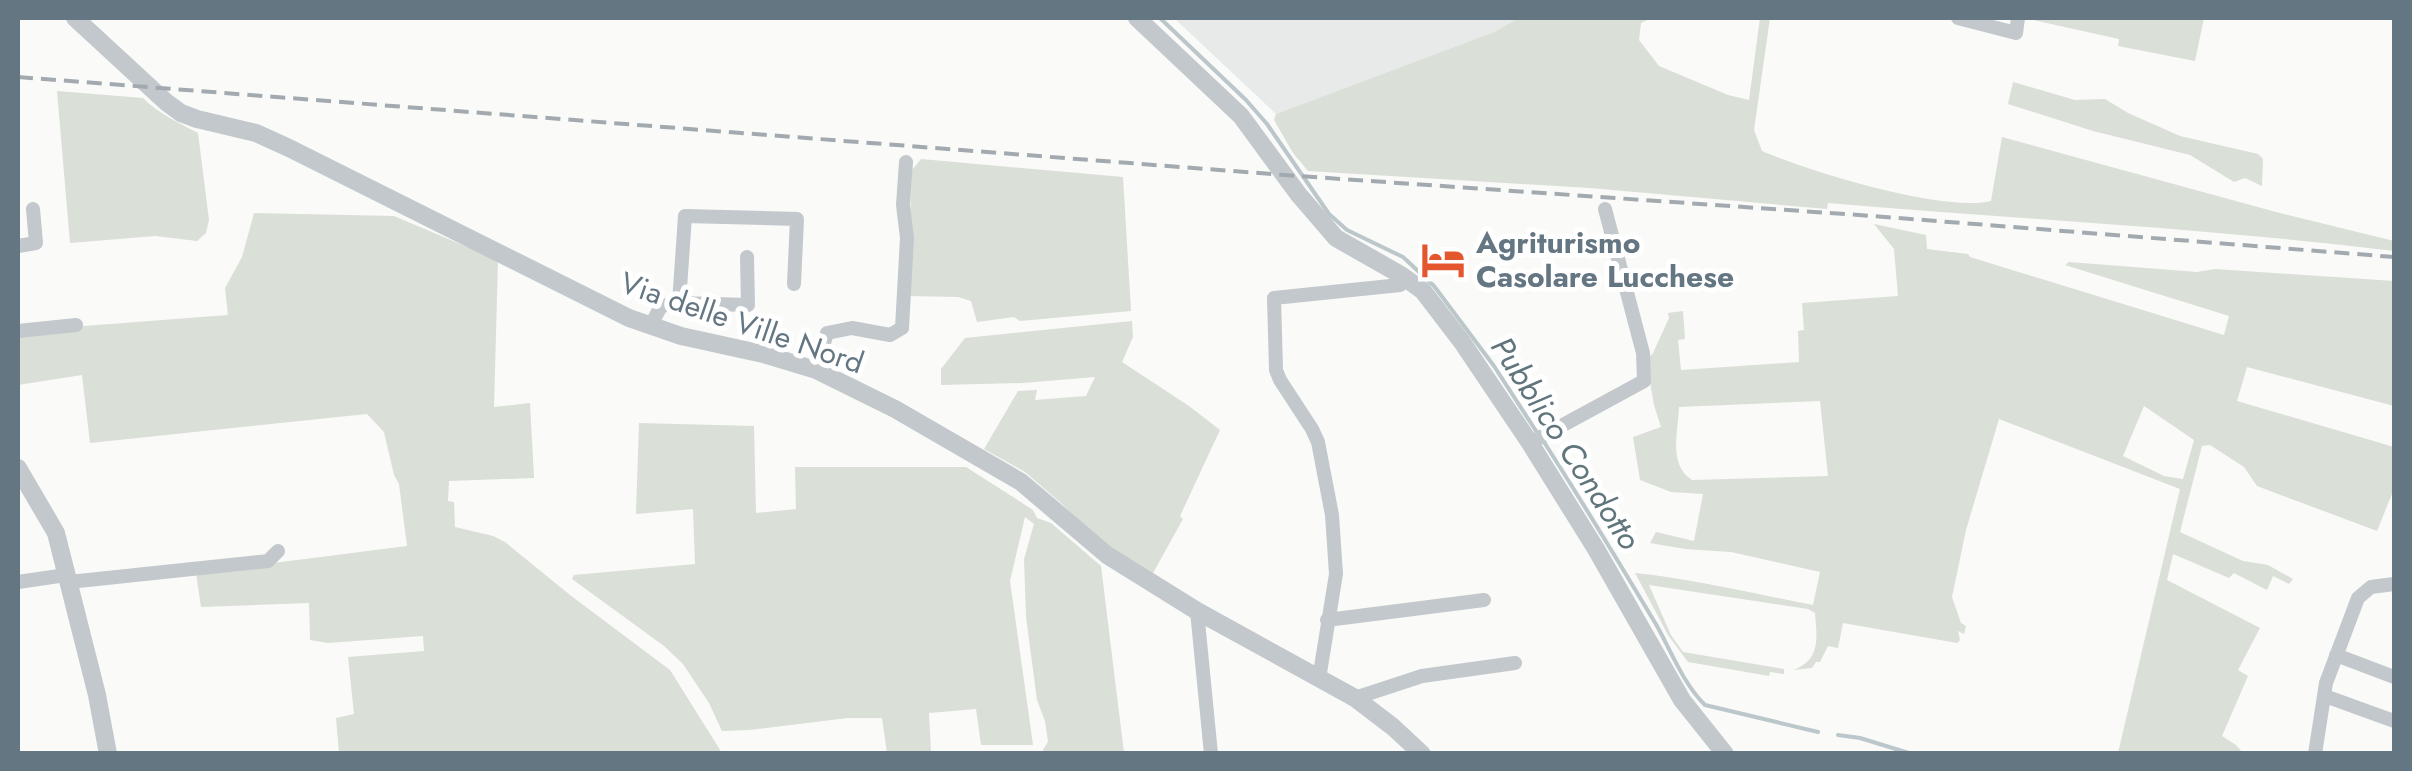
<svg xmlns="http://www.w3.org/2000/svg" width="2412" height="771" font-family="Jost,sans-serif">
	<rect width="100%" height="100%" fill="#fafaf8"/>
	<path fill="#e8e9e9" d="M 1174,18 L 1519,18 L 1494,32 L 1276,114 Z"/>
	<path fill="#dadfd7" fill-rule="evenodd" d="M 1519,18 L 1651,18 L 1641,23 L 1639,40 L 1659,66 L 1728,95 L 1749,100 L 1760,18 L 1770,18 L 1754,130 L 1762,151 C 1807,171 1945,213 1991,201 L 2002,137 L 2276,212 L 2394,241 L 2394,251 C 2207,228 2017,219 1828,203 L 1827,209 L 1590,188 L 1308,171 L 1293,153 L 1274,120 L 1276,114 L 1494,32 Z
		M 2024,18 L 2204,18 L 2195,61 L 2118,46 L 2119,39 Z
		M 2013,82 L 2075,100 L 2105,99 L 2128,113 L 2180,136 L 2258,154 L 2263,159 L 2262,186 L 2245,178 L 2234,182 L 2190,155 L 2093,131 L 2008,104 Z
		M 57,91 L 143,98 C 158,113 179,123 198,133 L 209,220 L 206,233 L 197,241 L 155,236 L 70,243 Z
		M 921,159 L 1123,177 L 1131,311 L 1020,321 L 1014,317 L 977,322 L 971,301 L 958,297 L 907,296 L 912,170 Z
		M 254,213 L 394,216 L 498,260 L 494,407 L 530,403 L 534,478 L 449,481 L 448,501 L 454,502 L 455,527 L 493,536 L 505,542 L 570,595 L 670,670 L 722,753 L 339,753 L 336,718 L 354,714 L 348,657 L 424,651 L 423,636 L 328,643 L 310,640 L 309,603 L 201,607 L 196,573 L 407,546 L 399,484 L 394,475 L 384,432 L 367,414 L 90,443 L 82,375 L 18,385 L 18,335 L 84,326 L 228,315 L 225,288 L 242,257 Z
		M 1874,224 L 1926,235 L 1927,249 L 1968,254 L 1970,257 L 2224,335 L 2229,316 L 2065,265 L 2069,262 L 2197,272 L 2215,269 L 2394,281 L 2394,406 L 2247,367 L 2237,401 L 2394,447 L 2394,489 L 2377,531 L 2257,486 L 2244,467 L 2210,445 L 2202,446 L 2180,532 L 2243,561 L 2268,565 L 2293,579 L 2289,584 L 2273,576 L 2267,590 L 2234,573 L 2229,578 L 2173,554 L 2167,580 L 2260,628 L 2238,670 L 2248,676 L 2222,736 L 2236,745 L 2243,753 L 2118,753 L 2180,489 L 1999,419 L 1966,530 L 1952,597 L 1961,623 L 1966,626 L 1964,634 L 1958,631 L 1960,640 L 1957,643 L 1843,623 L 1838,648 L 1828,646 L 1820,662 L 1816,662 L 1812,668 L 1793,670 C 1821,660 1817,638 1815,613 L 1808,609 L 1649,585 L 1671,635 L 1683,652 L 1784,669 L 1784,674 L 1770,672 L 1769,676 L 1688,662 L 1668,635 L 1635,573 C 1695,579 1754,594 1813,605 L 1820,572 L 1731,552 L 1685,549 L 1650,543 L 1656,532 L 1694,541 L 1703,494 L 1671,492 L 1640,480 L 1633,437 L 1661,427 L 1654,405 L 1646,360 L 1653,353 L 1669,318 L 1668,313 L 1683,311 L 1685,339 L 1678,340 L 1681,370 L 1799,362 L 1798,331 L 1804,330 L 1802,303 L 1898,296 L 1894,249 ZM 1820,401 L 1828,476 L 1692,480 C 1668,465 1678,432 1679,407 ZM 2144,406 L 2194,440 L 2183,479 L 2164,476 L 2123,456 Z
		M 1132,321 L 1133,337 L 1122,362 L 1189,406 L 1220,430 L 1180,516 L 1183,519 L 1153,573 L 1097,539 L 1062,504 L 1025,472 L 984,449 L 1018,391 L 1037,390 L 1035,400 L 1086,396 L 1095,377 L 1022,383 L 941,385 L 941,369 L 965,338 Z
		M 639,423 L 754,426 L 756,513 L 796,509 L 795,467 L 966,467 L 1033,510 L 1037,518 L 1051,523 L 1101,566 L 1124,753 L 1041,753 L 1048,742 L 1045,721 L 1037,700 L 1026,617 L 1024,559 L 1034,524 L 1025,517 L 1010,581 L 1033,745 L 981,745 L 976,709 L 929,713 L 931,753 L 887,753 L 882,718 L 848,718 L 749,730 L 722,731 L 709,703 L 683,664 L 664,646 L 572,579 L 574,575 L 695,564 L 693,509 L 636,514 Z"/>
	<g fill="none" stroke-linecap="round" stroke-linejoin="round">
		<path stroke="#bbc7cb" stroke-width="4" d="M 1160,18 L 1246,100 L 1267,124 L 1329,214 L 1347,230 L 1403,257 L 1434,286 L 1494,366 L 1538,434
			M 1544,442 C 1583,503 1620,564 1657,626 C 1672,653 1683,683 1705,705 L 1818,732
			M 1838,735 L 1860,738 L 1912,754"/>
		<path stroke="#c3c8cc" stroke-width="14" d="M 1958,18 L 2016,33 L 2018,18
			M 18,246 L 36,243 L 33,209
			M 679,303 L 748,305 L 747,257
			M 651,325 L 661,306 L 679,303 L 685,216 L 797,219 L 794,284
			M 18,331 L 76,325
			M 816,370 L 827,333 L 852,328 L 890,335 L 902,328 L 907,238 L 903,205 L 906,162
			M 1530,443 L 1644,381 L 1643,353 L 1605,209
			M 18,582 L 66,575
			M 69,582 L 268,561 L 278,551
			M 1197,611 L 1211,754
			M 1327,620 L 1484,600
			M 2336,655 L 2394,677
			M 1319,679 L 1336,574 L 1332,515 L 1318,442 L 1312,429 L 1280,380 L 1276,370 L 1274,298 L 1400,285 L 1407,279
			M 2325,696 L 2394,721
			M 1355,698 L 1422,676 L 1515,663
			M 2315,754 L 2326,683 L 2358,598 L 2371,587 L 2394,584"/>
		<path stroke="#c3c8cc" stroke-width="18" d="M 75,18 L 166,102 L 181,113 L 197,119 L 256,133 L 289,148 L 629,318 L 681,336 L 763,354 L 816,370 L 895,409 L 1021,482 L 1107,555 L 1197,611 L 1355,698 L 1393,727 L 1422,754
			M 1137,18 L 1241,116 L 1299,195 L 1336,238 L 1401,275 L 1423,291 L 1462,342 L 1530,443 L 1596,549 L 1682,700 L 1725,754
			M 18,468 L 56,533 L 97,695 L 108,754"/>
		<path stroke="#a2aab0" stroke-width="4" stroke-dasharray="15 8" stroke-linecap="butt" d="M 18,77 L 1284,175 L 1873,216 L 2394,257"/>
	</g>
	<defs>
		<g id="hotel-bare" transform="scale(3.45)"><path d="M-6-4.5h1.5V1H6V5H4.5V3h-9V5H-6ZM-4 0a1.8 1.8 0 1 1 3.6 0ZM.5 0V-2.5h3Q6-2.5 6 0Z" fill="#e4572e" stroke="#fff" stroke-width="2.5" paint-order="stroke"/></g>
	</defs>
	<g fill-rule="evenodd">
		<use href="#hotel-bare" x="1443" y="260"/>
	</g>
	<g text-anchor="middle" stroke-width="10" stroke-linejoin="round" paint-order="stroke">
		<g font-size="30" font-weight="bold" fill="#657683" stroke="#fff" text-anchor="start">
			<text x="1476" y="253">Agriturismo<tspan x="1476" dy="34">Casolare Lucchese</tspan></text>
		</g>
		<g font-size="30" fill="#657683" stroke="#fff">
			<text transform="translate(742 323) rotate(19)" y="10">Via delle Ville Nord</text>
		</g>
		<g font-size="32" font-style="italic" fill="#60757c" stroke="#fff">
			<text transform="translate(1566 443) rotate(57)" y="11">Pubblico Condotto</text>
		</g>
	</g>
	<rect width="2412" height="771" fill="none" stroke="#657683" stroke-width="40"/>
</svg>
